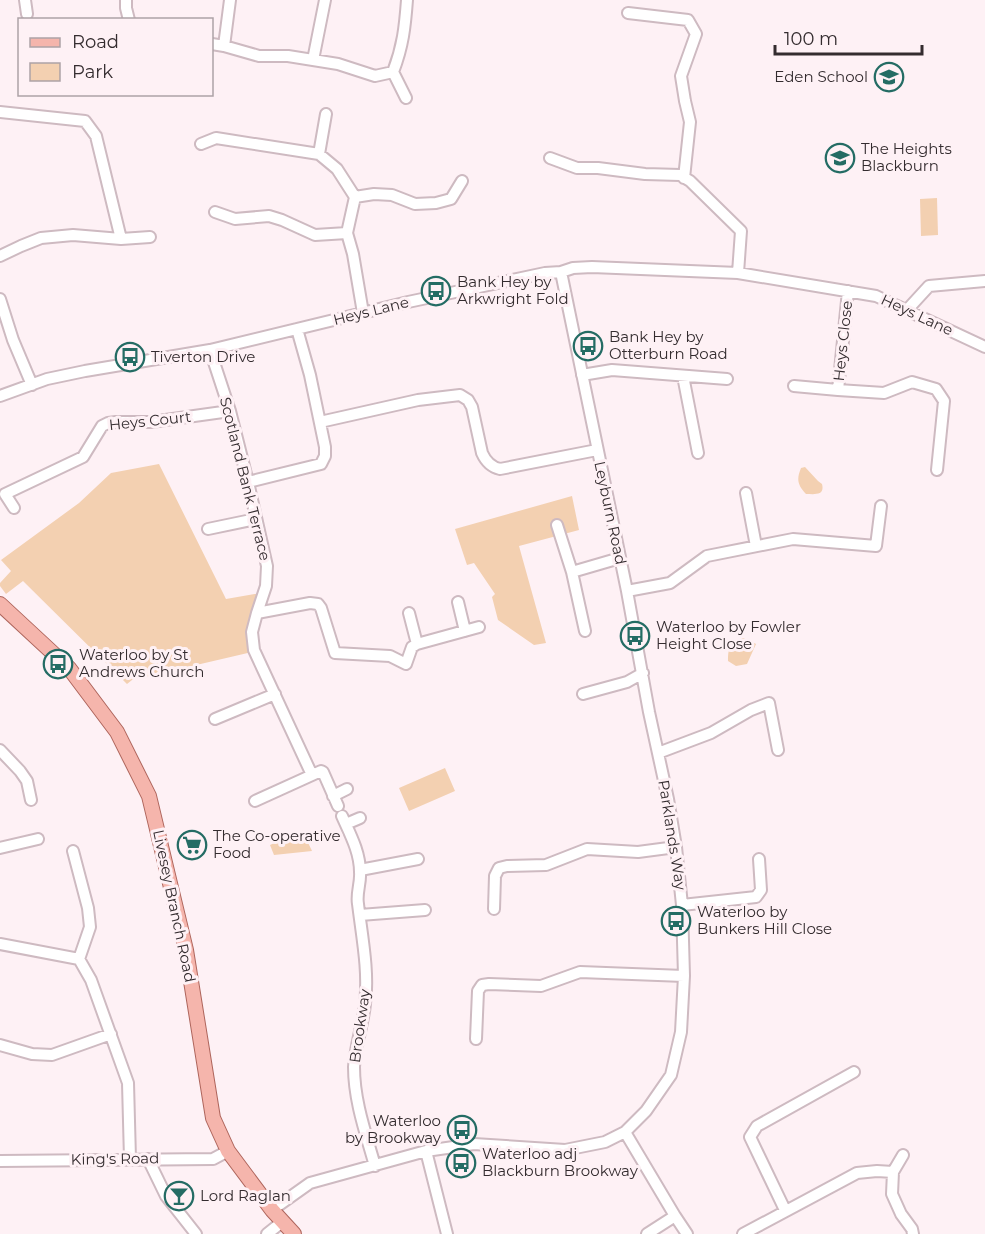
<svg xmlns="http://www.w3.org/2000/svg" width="985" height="1234" font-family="Montserrat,sans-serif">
	<rect width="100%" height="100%" fill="#fef1f5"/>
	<path fill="#f3d0b1" d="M 937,198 L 938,235 L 921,236 L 920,199 Z
		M 159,464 L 226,599 L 261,593 L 252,652 L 132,680 L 127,684 L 23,581 L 6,594 L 0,586 L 0,583 L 11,571 L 1,560 L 79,503 L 111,473 Z
		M 805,467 L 818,481 L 822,484 C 825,496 815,494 806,494 C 798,485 796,480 801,468 Z
		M 572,496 L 579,530 L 519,546 L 546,643 L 534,645 L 498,620 L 492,597 L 495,594 L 474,563 L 467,565 L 455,529 Z
		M 742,638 L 749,640 L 756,644 L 747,664 L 736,666 L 728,661 C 728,654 728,646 735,642 C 743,639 737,644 742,638 Z
		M 445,768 L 455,791 L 409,811 L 399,788 Z
		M 302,830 L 312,851 L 274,855 L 270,845 Z"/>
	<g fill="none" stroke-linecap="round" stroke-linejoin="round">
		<g stroke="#cebac1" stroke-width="14">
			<path id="minor" d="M 25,0 L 27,14
				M 126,0 L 126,8 L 129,20
				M 628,13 L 688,20 L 696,34 L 681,76 L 685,101 L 690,122 L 684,178
				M 212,44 L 224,46 L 259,56 L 288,56 L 338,64 L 375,76 L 393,72 C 403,46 405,27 407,0
				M 224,46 L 230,0
				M 313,60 L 325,0
				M 393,72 L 406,98
				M 0,112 L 85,121 L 96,136 L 121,239
				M 201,144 L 216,138 L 319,154 L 337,169 L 355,197 L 347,233 L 353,254 L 363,313
				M 319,154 L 326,114
				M 550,158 L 577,168 L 598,168 L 645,174 L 680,175 L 690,181 L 741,231 L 738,273
				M 355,197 L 374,194 L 392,195 L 415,204 L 436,203 L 451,199 L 462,181
				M 215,212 L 235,219 L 269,216 L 282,220 L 315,235 L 347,233
				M 0,256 L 21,246 L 41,238 L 73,235 L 121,239 L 150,237
				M 0,299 L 13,340 L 32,385
				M 907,310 L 929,286 L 985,281
				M 210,350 L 230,411 L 248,482 L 267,566 L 266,586 L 257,613 L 252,632 L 254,650 L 312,775
				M 582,375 L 612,370 L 727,379
				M 683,376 L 698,453
				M 794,386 L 838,390 L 884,393 L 912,382 L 936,389 L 944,401 L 937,470
				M 838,390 L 848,291
				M 0,396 L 47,379 L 85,371 L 210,350 L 408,302 L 545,273 L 561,272 L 573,268 L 592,267 L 738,273 L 876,296 L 985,347
				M 320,422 L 418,400 L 460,395 L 468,400 L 472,407 L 482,453 C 486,462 491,467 500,469 L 597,450
				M 248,482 L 321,464 L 325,456 L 325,447 L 310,375 L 297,329
				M 746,493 L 756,546
				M 14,508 L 5,494 L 83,457 L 102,426 L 108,423 L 116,422 L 151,422 L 230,411
				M 557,525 L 572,572
				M 208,529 L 256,519
				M 627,591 L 670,583 L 707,556 L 793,539 L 876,546 L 881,506
				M 458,602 L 465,631
				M 257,613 L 310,603 L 318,604 L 321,608 L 335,653 L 390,656 L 406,664 L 412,647 L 417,644 L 409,613
				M 585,631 L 572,572 L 620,558
				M 417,644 L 479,627
				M 583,694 L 627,682 L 643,673
				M 215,719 L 275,694
				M 0,750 L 20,771 L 27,781 L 31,800
				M 658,753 L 711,733 L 751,710 L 769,703 L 778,750
				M 333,796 L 347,789
				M 255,801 L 321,771 L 323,772 L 338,806
				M 342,816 C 350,834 360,852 360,872 C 361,883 356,893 358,904 C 362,937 369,971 365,1004 C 363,1025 355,1046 354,1067 C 354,1101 366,1134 375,1166
				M 346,824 L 360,818
				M 0,848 L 38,839
				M 73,851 L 88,908 L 90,927 L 79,959
				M 360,870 L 418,859
				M 682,905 L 756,897 L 761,890 L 759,859
				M 494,909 L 495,876 L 499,868 L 507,866 L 546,865 L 587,849 L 638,852 L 676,847
				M 360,915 L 425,910
				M 0,944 L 79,959 L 91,980 L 128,1083 L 130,1159
				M 476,1039 L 478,991 L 482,985 L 489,984 L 541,986 L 580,972 L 684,976
				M 0,1045 L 32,1054 L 52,1055 L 111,1034
				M 625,1132 L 675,1216 L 687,1234
				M 426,1151 L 447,1234
				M 903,1155 L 893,1172 L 892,1194 L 901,1214 L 912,1229 L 913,1234
				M 148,1159 L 166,1196 L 196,1234
				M 0,1161 L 213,1159 L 228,1151
				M 272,1210 L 310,1183 L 426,1151 L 474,1144 L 565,1150 L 605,1142 L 625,1132 L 646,1111 L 671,1075 L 681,1032 L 684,976 L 682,905 L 676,847 L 668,799 L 649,712 L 627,591 L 561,272
				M 785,1210 L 750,1137 L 757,1126 L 854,1072
				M 267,1234 L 282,1222
				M 647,1234 L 675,1216
				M 743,1234 L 857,1173 L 877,1171 L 893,1172"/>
		</g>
		<g stroke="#ae655c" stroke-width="16">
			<path id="major" d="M 0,604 L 69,668 L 117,732 L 149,796 L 186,950 L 213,1118 L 228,1151 L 272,1210 L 294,1234"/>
		</g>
		<use href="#minor" stroke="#fff" stroke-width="10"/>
		<use href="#major" stroke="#f5b5ac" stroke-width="14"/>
	</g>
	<defs>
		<g id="school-ring" transform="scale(1.5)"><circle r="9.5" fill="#fef1f5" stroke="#246c64" stroke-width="1.5"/><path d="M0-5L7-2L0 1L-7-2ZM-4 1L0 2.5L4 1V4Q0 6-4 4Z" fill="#246c64"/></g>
		<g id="bus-ring" transform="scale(1.5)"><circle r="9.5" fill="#fef1f5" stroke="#246c64" stroke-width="1.5"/><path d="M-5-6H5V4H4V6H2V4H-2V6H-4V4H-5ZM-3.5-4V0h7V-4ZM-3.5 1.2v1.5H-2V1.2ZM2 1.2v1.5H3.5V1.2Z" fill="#246c64"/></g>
		<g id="supermarket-ring" transform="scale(1.5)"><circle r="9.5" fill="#fef1f5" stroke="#246c64" stroke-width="1.5"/><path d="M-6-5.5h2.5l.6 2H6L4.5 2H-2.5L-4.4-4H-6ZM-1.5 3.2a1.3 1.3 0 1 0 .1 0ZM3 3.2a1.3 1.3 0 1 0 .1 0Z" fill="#246c64"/></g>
		<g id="bar-ring" transform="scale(1.5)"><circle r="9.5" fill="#fef1f5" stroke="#246c64" stroke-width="1.5"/><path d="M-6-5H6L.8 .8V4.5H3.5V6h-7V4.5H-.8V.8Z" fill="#246c64"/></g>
	</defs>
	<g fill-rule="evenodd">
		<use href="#school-ring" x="889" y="77"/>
		<use href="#school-ring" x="840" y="158"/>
		<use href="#bus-ring" x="436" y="291"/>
		<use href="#bus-ring" x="588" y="346"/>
		<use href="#bus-ring" x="130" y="357"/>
		<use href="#bus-ring" x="635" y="636"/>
		<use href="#bus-ring" x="58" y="664"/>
		<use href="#supermarket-ring" x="192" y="845"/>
		<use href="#bus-ring" x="676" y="921"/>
		<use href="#bus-ring" x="462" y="1130"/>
		<use href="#bus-ring" x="461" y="1163"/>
		<use href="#bar-ring" x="179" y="1196"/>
	</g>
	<g text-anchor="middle" stroke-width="6" stroke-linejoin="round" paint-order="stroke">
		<g font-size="15" fill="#342c2f" stroke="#fef1f5" text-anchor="start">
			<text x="868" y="82" text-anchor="end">Eden School</text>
			<text x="861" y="154">The Heights<tspan x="861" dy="17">Blackburn</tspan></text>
			<text x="457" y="287">Bank Hey by<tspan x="457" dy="17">Arkwright Fold</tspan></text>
			<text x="609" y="342">Bank Hey by<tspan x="609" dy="17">Otterburn Road</tspan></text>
			<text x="151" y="362">Tiverton Drive</text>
			<text x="656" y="632">Waterloo by Fowler<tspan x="656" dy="17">Height Close</tspan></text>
			<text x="79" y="660">Waterloo by St<tspan x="79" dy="17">Andrews Church</tspan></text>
			<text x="213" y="841">The Co-operative<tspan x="213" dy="17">Food</tspan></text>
			<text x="697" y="917">Waterloo by<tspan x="697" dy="17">Bunkers Hill Close</tspan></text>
			<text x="441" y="1126" text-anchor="end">Waterloo<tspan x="441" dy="17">by Brookway</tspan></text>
			<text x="482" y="1159">Waterloo adj<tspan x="482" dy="17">Blackburn Brookway</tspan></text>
			<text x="200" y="1201">Lord Raglan</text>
		</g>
		<g font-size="15" fill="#342c2f" stroke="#fef1f5">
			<text transform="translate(371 311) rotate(-14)" y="5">Heys Lane</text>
			<text transform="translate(917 315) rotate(25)" y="5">Heys Lane</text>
			<text transform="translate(843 341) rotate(-84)" y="5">Heys Close</text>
			<text transform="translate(150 421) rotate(-6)" y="5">Heys Court</text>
			<text transform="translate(245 479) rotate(76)" y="5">Scotland Bank Terrace</text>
			<text transform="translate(610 513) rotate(78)" y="5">Leyburn Road</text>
			<text transform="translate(672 835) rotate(81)" y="5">Parklands Way</text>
			<text transform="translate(174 906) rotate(78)" y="5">Livesey Branch Road</text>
			<text transform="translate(360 1026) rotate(-82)" y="5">Brookway</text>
			<text transform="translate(115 1159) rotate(-1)" y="5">King's Road</text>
		</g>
	</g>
	<rect x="18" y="18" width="195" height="78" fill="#fef1f5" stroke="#ada2a6" stroke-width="1.5"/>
	<rect x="30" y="38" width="30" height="9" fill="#f5b5ac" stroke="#ada2a6" stroke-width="1.5"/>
	<text x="72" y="48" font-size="18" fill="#342c2f">Road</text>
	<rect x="30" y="63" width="30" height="18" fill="#f3d0b1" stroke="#ada2a6" stroke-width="1.5"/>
	<text x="72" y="78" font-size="18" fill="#342c2f">Park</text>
	<path d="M775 45v9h147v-9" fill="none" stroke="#342c2f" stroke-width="3"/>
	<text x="784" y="45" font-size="18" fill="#342c2f" stroke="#fef1f5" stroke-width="4.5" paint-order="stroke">100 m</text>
</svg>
